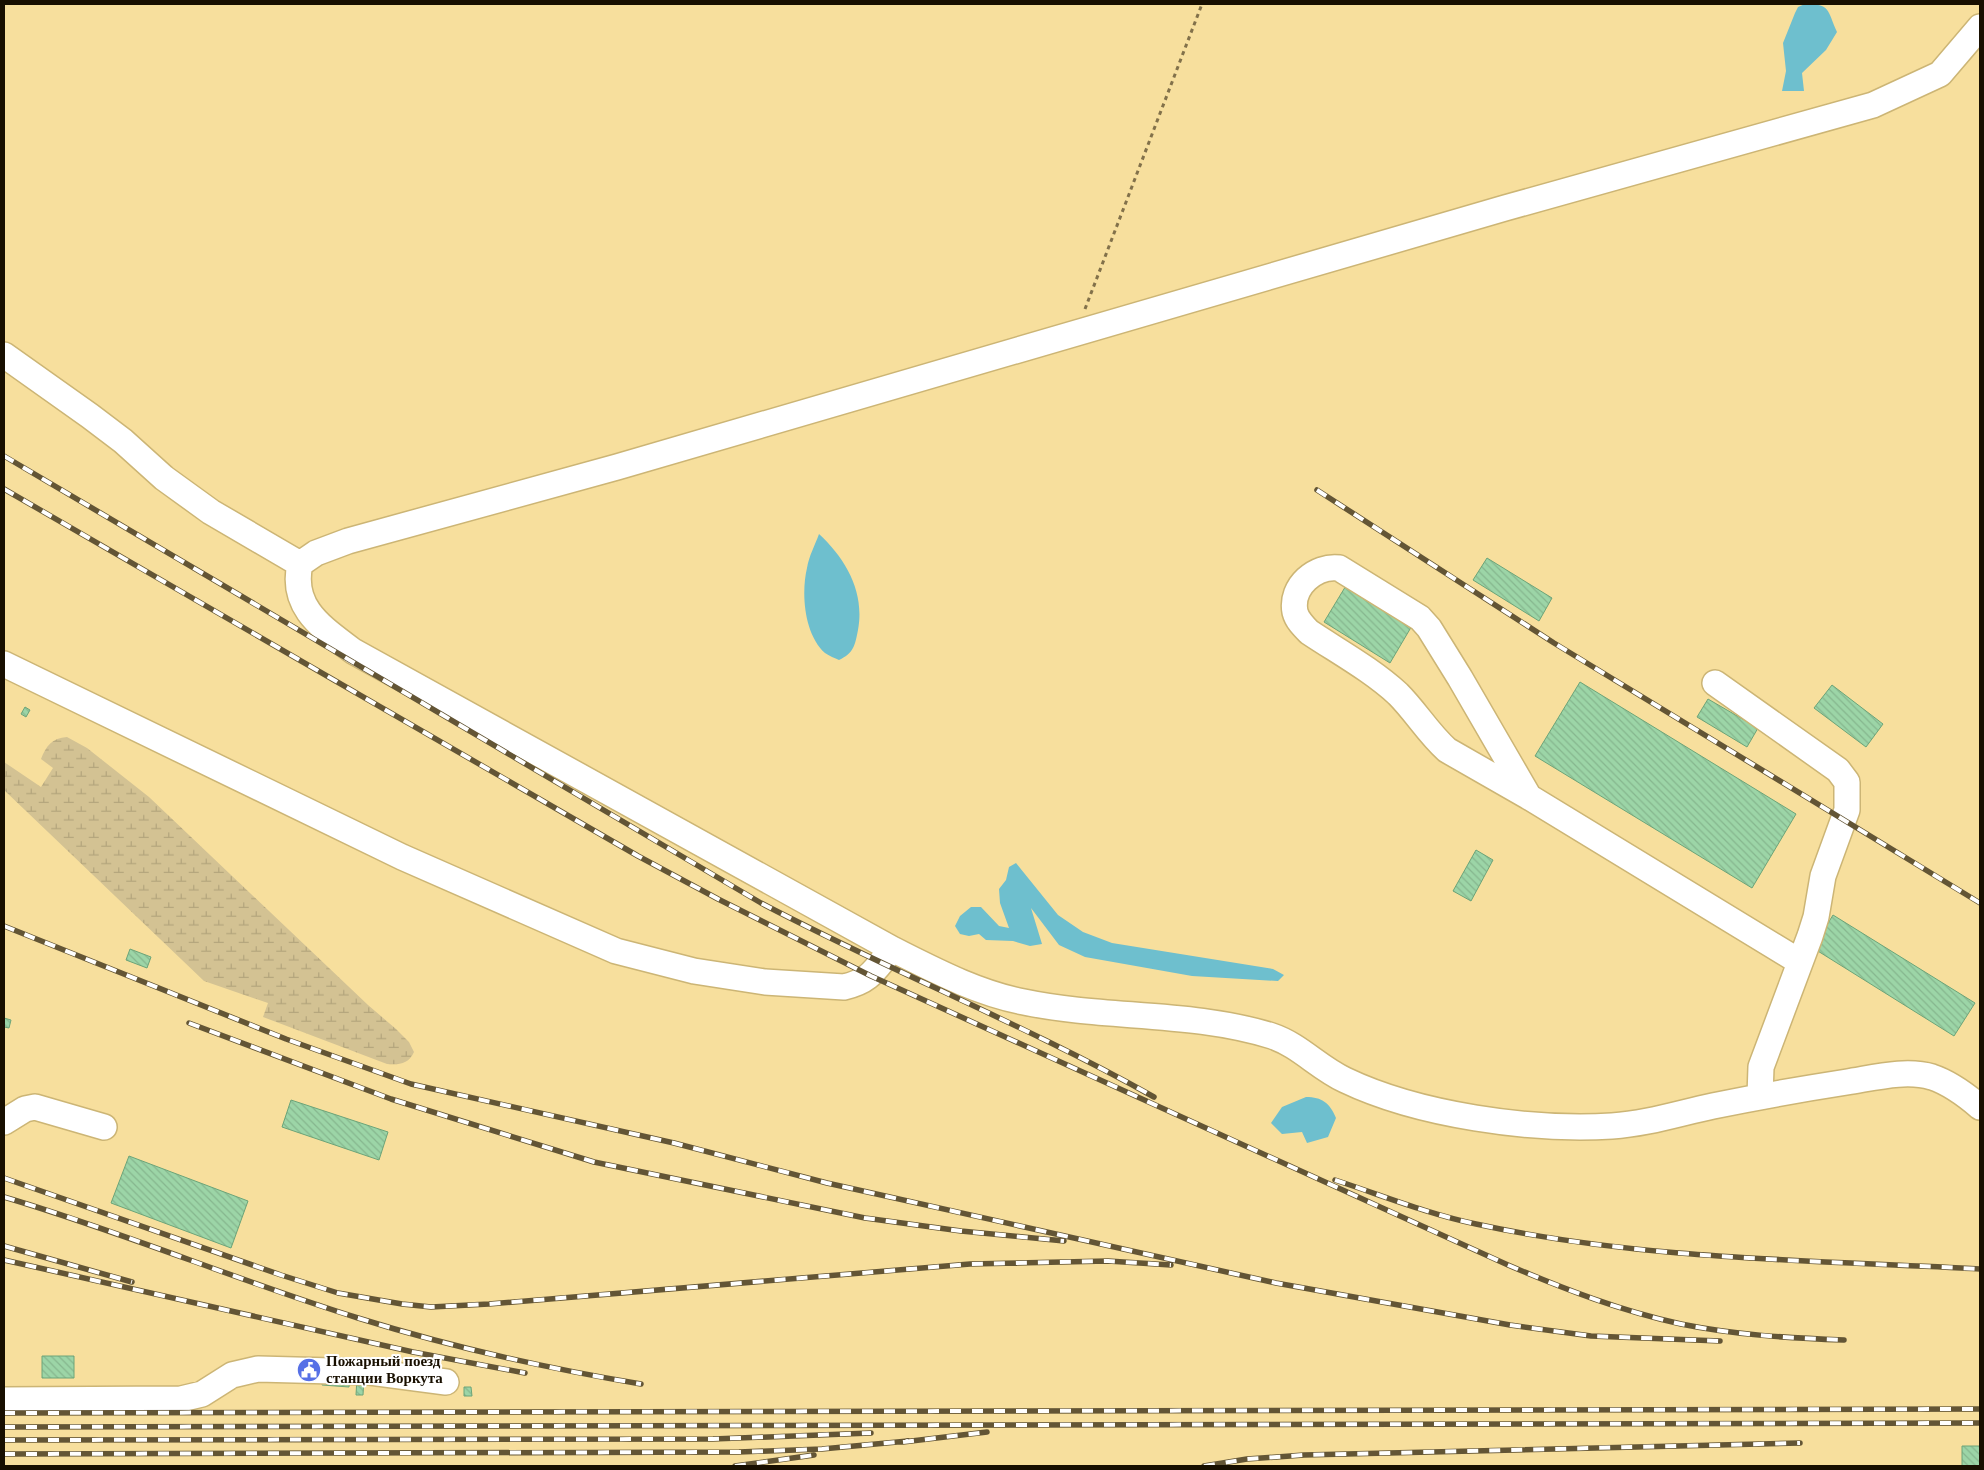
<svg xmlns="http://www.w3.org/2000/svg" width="1984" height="1470" font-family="Georgia,serif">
	<defs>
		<pattern id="wetland-marsh" width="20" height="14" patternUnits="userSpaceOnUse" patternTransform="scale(1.25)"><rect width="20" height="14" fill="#d3c293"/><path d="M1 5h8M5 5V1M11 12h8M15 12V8" fill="none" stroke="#b4a67d"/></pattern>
		<pattern id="building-back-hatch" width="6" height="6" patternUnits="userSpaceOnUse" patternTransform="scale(1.25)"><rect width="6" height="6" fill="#9cd5a7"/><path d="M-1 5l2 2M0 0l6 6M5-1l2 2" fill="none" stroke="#86b68e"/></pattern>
	</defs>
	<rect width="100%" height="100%" fill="#f7df9d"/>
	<path fill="url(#wetland-marsh)" d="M 67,737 L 87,748 L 149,797 L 368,1005 L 396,1029 L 409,1042 L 414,1052 C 409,1064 399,1065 387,1064 L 263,1017 L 268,1003 L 204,981 L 4,790 L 4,762 L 41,787 L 53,768 L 41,759 C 46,746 52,738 67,737 Z"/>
	<path fill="#6ebfce" d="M 1805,4 C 1831,4 1827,10 1837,32 L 1826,50 L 1802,73 L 1804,91 L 1782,91 L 1786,71 L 1783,43 L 1795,13 L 1798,7 Z
		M 819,534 C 846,559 865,592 858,630 C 855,645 854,653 839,660 C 835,658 829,656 825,653 C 804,634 801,593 807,568 C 809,556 815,545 819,534 Z
		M 1016,863 L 1058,915 L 1083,932 L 1112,943 L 1273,969 L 1284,975 L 1278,981 L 1192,976 L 1085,957 L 1059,945 L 1031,908 L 1042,944 L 1030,946 L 1013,941 L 986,940 L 979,934 L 969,936 L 960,934 L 955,926 L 960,916 L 971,907 L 981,907 L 999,926 L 1009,928 L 1000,903 L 999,889 L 1006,880 L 1009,867 Z
		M 1306,1097 C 1322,1097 1330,1103 1336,1118 L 1328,1137 L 1307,1143 L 1302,1132 L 1282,1134 L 1271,1123 L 1282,1107 Z"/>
	<path fill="url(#building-back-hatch)" stroke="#6ca478" d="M 1487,558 L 1552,598 L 1539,621 L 1473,580 Z
		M 1347,584 L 1413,624 L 1390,663 L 1324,622 Z
		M 1580,682 L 1796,814 L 1752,888 L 1535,756 Z
		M 1832,685 L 1883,724 L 1866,747 L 1814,708 Z
		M 1708,699 L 1758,728 L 1747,747 L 1697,717 Z
		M 25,707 L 30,710 L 26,717 L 21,714 Z
		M 1476,850 L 1493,860 L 1471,901 L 1453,891 Z
		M 1833,915 L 1975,1003 L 1954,1036 L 1813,948 Z
		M 130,949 L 151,957 L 147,968 L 126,960 Z
		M 4,1018 L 11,1020 L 9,1028 L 4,1027 Z
		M 291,1100 L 388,1132 L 379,1160 L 282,1127 Z
		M 129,1156 L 248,1201 L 231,1248 L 111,1203 Z
		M 42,1356 L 74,1356 L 74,1378 L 42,1378 Z
		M 323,1375 L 350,1377 L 349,1387 L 322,1385 Z
		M 357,1378 L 364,1378 L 363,1395 L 356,1395 Z
		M 464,1387 L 471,1387 L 472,1396 L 464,1396 Z
		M 1962,1446 L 1980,1446 L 1980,1466 L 1962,1466 Z"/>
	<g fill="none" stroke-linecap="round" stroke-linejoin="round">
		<g stroke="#ccb575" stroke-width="28">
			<path id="minor" d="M 1980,27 L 1940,74 L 1873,105 L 1505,208 L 617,467 L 348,541 L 316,553 L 300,564 C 290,608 323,628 353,651 L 892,949 C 934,970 977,993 1024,1002 C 1105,1019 1192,1011 1272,1036 C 1299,1045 1319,1068 1345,1080 C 1418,1115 1531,1131 1612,1126 C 1646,1124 1680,1113 1713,1106 C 1757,1097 1802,1089 1847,1082 C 1873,1078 1906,1069 1932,1077 C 1950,1083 1966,1095 1980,1107
				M 4,355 L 90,416 L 123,441 L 164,478 L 211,512 L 300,564
				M 4,664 L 402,857 L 616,951 L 694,971 L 765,982 L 844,987 C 871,981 875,969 892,949
				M 1715,683 L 1838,770 L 1847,782 L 1847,810 L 1823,876 L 1816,917 L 1810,936 L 1761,1067 L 1760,1096
				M 1529,797 L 1460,678 L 1429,628 L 1420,618 L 1339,568 C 1316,565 1290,586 1295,612 C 1297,620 1303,626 1309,632 C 1339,652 1372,670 1398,694 C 1416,712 1428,733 1447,750 L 1529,797 L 1800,962
				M 4,1122 L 25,1109 L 35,1107 L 104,1127
				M 4,1400 L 181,1399 L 202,1394 L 232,1375 L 258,1369 L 370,1372 L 446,1382"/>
		</g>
		<path stroke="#82714a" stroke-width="3" stroke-dasharray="4 4" stroke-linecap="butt" d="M 1085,309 L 1202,4"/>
		<use href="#minor" stroke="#fff" stroke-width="25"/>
		<g stroke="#635535" stroke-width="5.5">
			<path id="rail" d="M 4,456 L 761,903 C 890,971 1026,1025 1154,1097
				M 4,489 L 638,856 L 718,899 L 871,976 L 1508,1265 C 1564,1289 1621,1311 1681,1324 C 1735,1335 1789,1338 1844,1340
				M 1317,490 L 1554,643 L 1980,903
				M 4,926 L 286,1039 L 411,1084 L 674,1143 L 827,1183 L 1276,1283 L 1510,1325 L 1591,1336 L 1720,1341
				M 189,1023 L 391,1099 L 594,1162 L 865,1218 L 961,1231 L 1064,1241
				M 4,1178 L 281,1275 L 338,1293 L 402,1304 L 431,1307 L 489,1304 L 970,1264 L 1108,1261 L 1171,1265
				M 1335,1180 C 1381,1195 1428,1214 1476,1224 C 1641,1260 1812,1260 1980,1269
				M 4,1197 C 123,1232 239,1281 358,1318 C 451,1347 545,1368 641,1384
				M 4,1246 L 132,1282
				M 4,1260 L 413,1352 L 525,1373
				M 4,1413 L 1980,1409
				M 4,1427 L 1980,1423
				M 4,1440 L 713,1439 L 871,1433
				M 903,1442 L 987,1432
				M 4,1454 L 739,1452 L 822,1449 L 908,1441
				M 735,1466 L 814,1455
				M 1204,1466 L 1247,1459 L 1304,1455 L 1800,1443"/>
		</g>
		<use href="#rail" stroke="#fff" stroke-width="4" stroke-dasharray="11" stroke-linecap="butt"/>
	</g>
	<defs>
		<g id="civic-disc" transform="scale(1.25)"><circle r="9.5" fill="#5670e6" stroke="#fff"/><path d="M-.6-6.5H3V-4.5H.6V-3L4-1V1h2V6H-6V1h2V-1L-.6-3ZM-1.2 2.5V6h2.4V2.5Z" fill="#fff"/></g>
	</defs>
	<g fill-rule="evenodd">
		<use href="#civic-disc" x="309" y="1370"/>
	</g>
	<g text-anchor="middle" stroke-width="4" stroke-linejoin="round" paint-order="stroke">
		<g font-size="15" font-weight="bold" fill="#180f00" stroke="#fff" text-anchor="start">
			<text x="326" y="1366">Пожарный поезд<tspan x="326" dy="17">станции Воркута</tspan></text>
		</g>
	</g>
	<rect width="1984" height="1470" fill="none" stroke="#180f00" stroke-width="10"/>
</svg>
